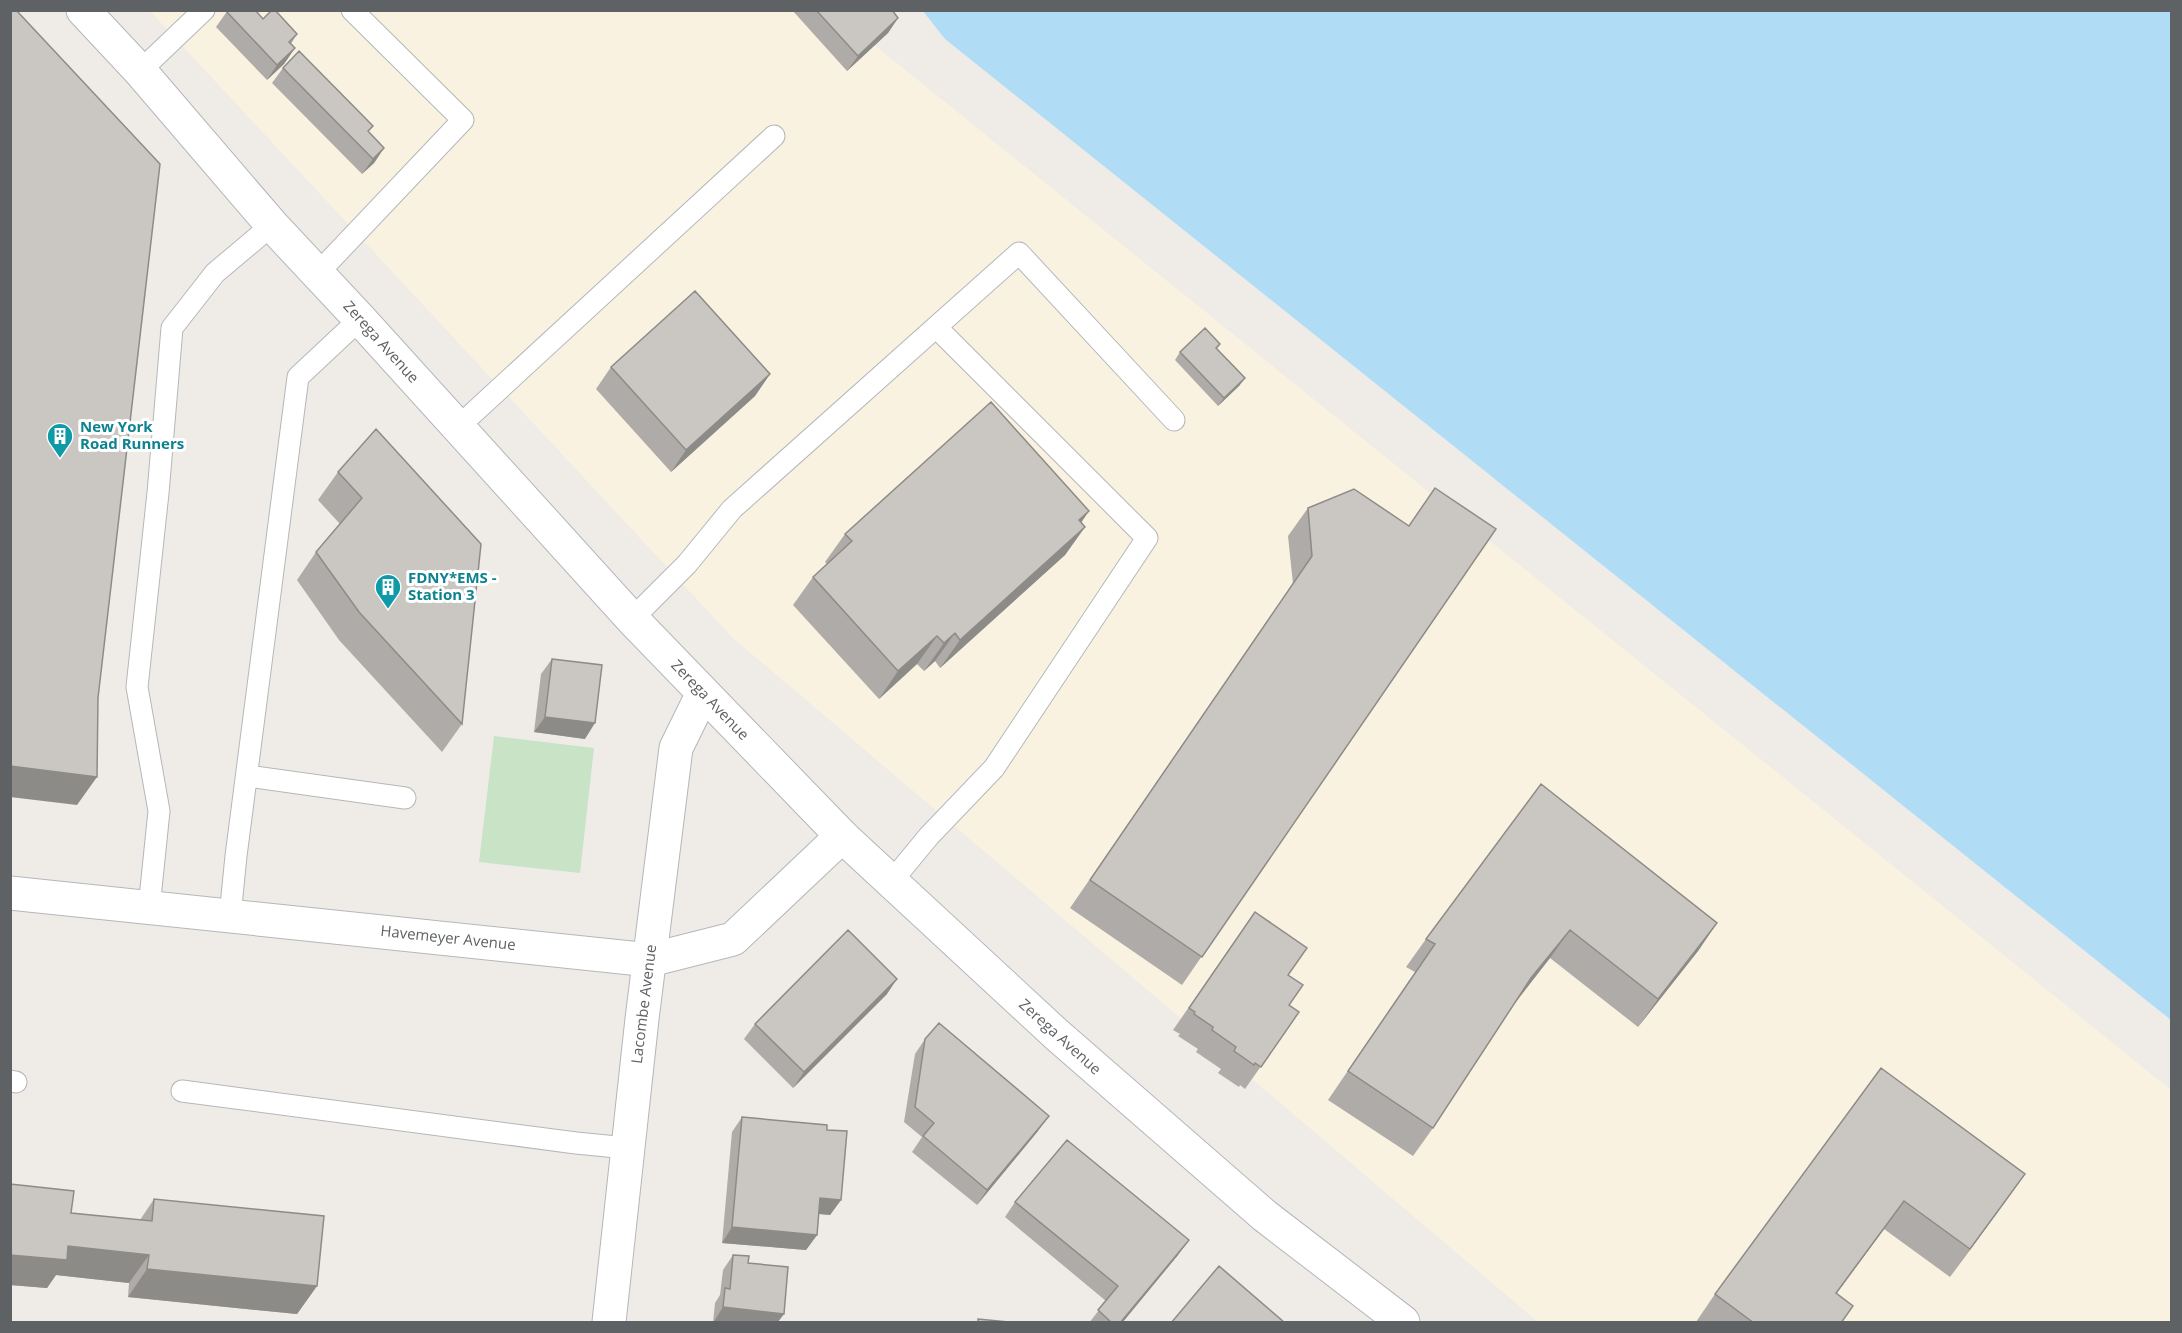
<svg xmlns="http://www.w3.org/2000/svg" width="2182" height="1333" font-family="'Open Sans',sans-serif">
	<rect width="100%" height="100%" fill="#efece7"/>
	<path fill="#faf2e0" d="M 150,11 L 832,11 L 2171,1090 L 2171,1322 L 1538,1322 L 732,637 Z"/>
	<path fill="#c9e3c7" d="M 494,736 L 594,748 L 580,873 L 479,862 Z"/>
	<path fill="#b1dcf5" d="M 923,11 L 2171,11 L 2171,1020 L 945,39 Z"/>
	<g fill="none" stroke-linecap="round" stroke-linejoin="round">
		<g stroke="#b4b7ba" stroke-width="23">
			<path id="lane" d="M 140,71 L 204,10
				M 318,273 L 463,120 L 352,10
				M 458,427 L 774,136
				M 632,619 L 687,564 L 732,509 L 1019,253 L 1174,420
				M 248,776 L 405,798
				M 891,882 L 929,836 L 994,768 L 1147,538 L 936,327
				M 149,908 L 159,811 L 137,687 L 158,493 L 172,328 L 215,273 L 272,225
				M 230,916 L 236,856 L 298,377 L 360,319
				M 10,1081 L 16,1082
				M 182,1091 L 576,1143 L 627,1148"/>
		</g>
		<g stroke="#b4b7ba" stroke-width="35">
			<path id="street" d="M 10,893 L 650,960 L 733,939 L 842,836"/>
		</g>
		<g stroke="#b3b6ba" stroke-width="35">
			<path id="secondary" d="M 83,10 L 140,71 L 272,225 L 360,319 L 632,619 L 842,836 L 1056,1034 L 1265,1216 L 1403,1322
				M 609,1322 L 642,1019 L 676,748 L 703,693"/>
		</g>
		<use href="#lane" stroke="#fff" stroke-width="21"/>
		<use href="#street" stroke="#fff" stroke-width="33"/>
		<use href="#secondary" stroke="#fff" stroke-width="33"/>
	</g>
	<path fill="#aeaba8" d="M 228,10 L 259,10 L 257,13 L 263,19 L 297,34 L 291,44 L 295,48 L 284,64 L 267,80 L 216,27 Z
		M 792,10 L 892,10 L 898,18 L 888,33 L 847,71 Z
		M 283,68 L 373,126 L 368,132 L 384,148 L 374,163 L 362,174 L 272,83 Z
		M 1220,344 L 1217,349 L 1245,378 L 1239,386 L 1218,406 L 1175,360 L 1180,352 Z
		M 611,367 L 770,374 L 755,396 L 671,472 L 596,389 Z
		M 376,429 L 462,724 L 442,752 L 339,640 L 297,580 L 316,552 L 340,524 L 318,500 L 338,472 Z
		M 1308,508 L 1409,526 L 1496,529 L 1182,985 L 1070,908 L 1293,584 L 1288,536 Z
		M 1089,511 L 1081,522 L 1085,527 L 1065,555 L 940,668 L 935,661 L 924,671 L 917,664 L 879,699 L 793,605 L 813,577 L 827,564 L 825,562 L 845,534 Z
		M 552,659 L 585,739 L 534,732 L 541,674 Z
		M 1541,784 L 1717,923 L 1698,951 L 1638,1027 L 1550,958 L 1519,997 L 1433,1128 L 1413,1156 L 1328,1100 L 1415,972 L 1406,967 L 1426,939 Z
		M 1255,912 L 1288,975 L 1289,1005 L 1299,1012 L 1245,1089 L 1240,1085 L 1239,1087 L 1218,1073 L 1221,1069 L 1196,1052 L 1198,1049 L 1178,1036 L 1180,1034 L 1173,1030 Z
		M 887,994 L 793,1088 L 744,1039 L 755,1024 Z
		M 925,1039 L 1038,1131 L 977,1205 L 912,1152 L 922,1137 L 904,1122 L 915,1054 Z
		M 1881,1068 L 2025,1174 L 2005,1202 L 1950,1277 L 1884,1229 L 1837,1293 L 1842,1323 L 1696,1323 L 1696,1322 L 1715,1294 Z
		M 742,1117 L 841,1200 L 830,1215 L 819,1214 L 817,1235 L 806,1250 L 722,1243 L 732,1132 Z
		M 10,1184 L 71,1213 L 140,1220 L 154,1199 L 317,1286 L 297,1314 L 128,1297 L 129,1283 L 56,1275 L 47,1288 L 10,1285 Z
		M 1015,1202 L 1178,1255 L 1122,1323 L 1089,1323 L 1106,1301 L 1005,1217 Z
		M 733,1255 L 748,1263 L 784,1314 L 777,1323 L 713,1323 L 715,1303 L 720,1295 L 723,1270 Z"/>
	<path fill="#8d8b88" d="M 898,18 L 888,33 L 847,71 L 858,56 Z
		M 295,48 L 284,64 L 267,80 L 277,65 Z
		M 384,148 L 374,163 L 362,174 L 373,159 Z
		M 770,374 L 755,396 L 671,472 L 686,450 Z
		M 1245,378 L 1239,386 L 1218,406 L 1224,398 Z
		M 1089,511 L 1070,539 L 1079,520 Z
		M 1085,527 L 1065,555 L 940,668 L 960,640 Z
		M 955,633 L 935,661 L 924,671 L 944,643 Z
		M 937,636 L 917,664 L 879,699 L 898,671 Z
		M 545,717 L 595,723 L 585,739 L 534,732 Z
		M 10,766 L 97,777 L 77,805 L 10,797 Z
		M 1717,923 L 1698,951 L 1638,1027 L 1658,999 Z
		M 1570,930 L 1550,958 L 1512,1007 L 1531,978 Z
		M 897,979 L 887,994 L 793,1088 L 804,1072 Z
		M 1049,1116 L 1038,1131 L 977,1205 L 987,1190 Z
		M 2025,1174 L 2005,1202 L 1950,1277 L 1970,1249 Z
		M 820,1198 L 841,1200 L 830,1215 L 810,1213 Z
		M 1904,1201 L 1884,1229 L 1816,1321 L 1836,1293 Z
		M 732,1227 L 817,1235 L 806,1250 L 722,1243 Z
		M 1189,1240 L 1178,1255 L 1122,1323 L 1120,1323 Z
		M 68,1246 L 149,1255 L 129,1283 L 56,1275 L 47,1288 L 10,1285 L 10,1255 Z
		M 147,1269 L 317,1286 L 297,1314 L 128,1297 Z
		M 723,1307 L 784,1314 L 777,1323 L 713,1323 Z"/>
	<path fill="#cac7c3" stroke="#8d8b88" stroke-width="1.5" d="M 10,10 L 16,10 L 160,164 L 98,698 L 97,777 L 10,766 Z
		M 228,10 L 256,10 L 256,11 L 263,19 L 272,10 L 275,10 L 297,34 L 289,42 L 295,48 L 277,65 L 227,12 Z
		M 816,10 L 892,10 L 898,18 L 858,56 Z
		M 299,51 L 373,126 L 368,131 L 384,148 L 373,159 L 283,68 Z
		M 695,291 L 770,374 L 686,450 L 611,367 Z
		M 1205,328 L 1220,344 L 1216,348 L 1245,378 L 1224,398 L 1180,352 Z
		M 991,402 L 1089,511 L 1079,520 L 1085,527 L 960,640 L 955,633 L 944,643 L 937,636 L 898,671 L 813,577 L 852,541 L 845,534 Z
		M 376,429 L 481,544 L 462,724 L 359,612 L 316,552 L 362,498 L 338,472 Z
		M 1435,488 L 1496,529 L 1202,957 L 1090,880 L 1312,556 L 1308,508 L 1354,489 L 1409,526 Z
		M 552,659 L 602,665 L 595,723 L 545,717 Z
		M 1541,784 L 1717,923 L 1658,999 L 1570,930 L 1531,978 L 1433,1128 L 1348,1071 L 1435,944 L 1426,939 Z
		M 1255,912 L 1307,948 L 1288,975 L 1303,985 L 1289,1005 L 1299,1012 L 1261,1067 L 1255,1063 L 1254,1065 L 1234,1051 L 1236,1047 L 1212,1030 L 1213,1027 L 1194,1014 L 1195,1012 L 1189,1008 Z
		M 848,930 L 897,979 L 804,1072 L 755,1024 Z
		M 939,1023 L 1049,1116 L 987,1190 L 923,1136 L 934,1123 L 915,1107 L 925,1039 Z
		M 1881,1068 L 2025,1174 L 1970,1249 L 1904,1201 L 1836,1293 L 1853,1306 L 1841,1323 L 1754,1323 L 1715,1294 Z
		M 742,1117 L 827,1125 L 827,1130 L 847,1131 L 841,1200 L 820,1198 L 817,1235 L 732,1227 Z
		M 1067,1140 L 1189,1240 L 1120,1323 L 1112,1323 L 1098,1310 L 1118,1286 L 1015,1202 Z
		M 10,1184 L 74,1191 L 71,1213 L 152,1221 L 154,1199 L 324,1216 L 317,1286 L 147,1269 L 149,1255 L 68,1246 L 67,1260 L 10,1255 Z
		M 733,1255 L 749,1256 L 748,1263 L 788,1267 L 784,1314 L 723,1307 L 725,1288 L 730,1289 Z
		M 1219,1266 L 1285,1323 L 1171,1323 Z
		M 978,1319 L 1008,1322 L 1008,1323 L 978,1323 Z"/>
	<defs>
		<g id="building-pin" transform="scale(1.35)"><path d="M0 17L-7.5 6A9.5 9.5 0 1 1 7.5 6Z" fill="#0f9aa8" stroke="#fff"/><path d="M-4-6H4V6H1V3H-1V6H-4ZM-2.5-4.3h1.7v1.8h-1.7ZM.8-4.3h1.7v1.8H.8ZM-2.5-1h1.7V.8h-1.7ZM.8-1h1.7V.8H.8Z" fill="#fff"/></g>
	</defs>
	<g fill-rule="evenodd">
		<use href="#building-pin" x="60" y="436"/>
		<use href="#building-pin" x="388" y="587"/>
	</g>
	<g text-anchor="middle" stroke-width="6" stroke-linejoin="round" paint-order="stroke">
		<g font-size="15" fill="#5e6265" stroke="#fff">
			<text transform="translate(381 342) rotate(48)" y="5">Zerega Avenue</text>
			<text transform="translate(710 700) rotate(46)" y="5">Zerega Avenue</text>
			<text transform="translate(448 938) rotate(6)" y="5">Havemeyer Avenue</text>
			<text transform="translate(644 1004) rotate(-83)" y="5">Lacombe Avenue</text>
			<text transform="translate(1060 1037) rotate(42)" y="5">Zerega Avenue</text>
		</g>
		<g font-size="15" font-weight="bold" fill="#0d838f" stroke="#fff" text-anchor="start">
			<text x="80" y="432">New York<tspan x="80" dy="17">Road Runners</tspan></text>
			<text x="408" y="583">FDNY*EMS -<tspan x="408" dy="17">Station 3</tspan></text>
		</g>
	</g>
	<rect width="2182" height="1333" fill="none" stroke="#5e6265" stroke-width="24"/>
</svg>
